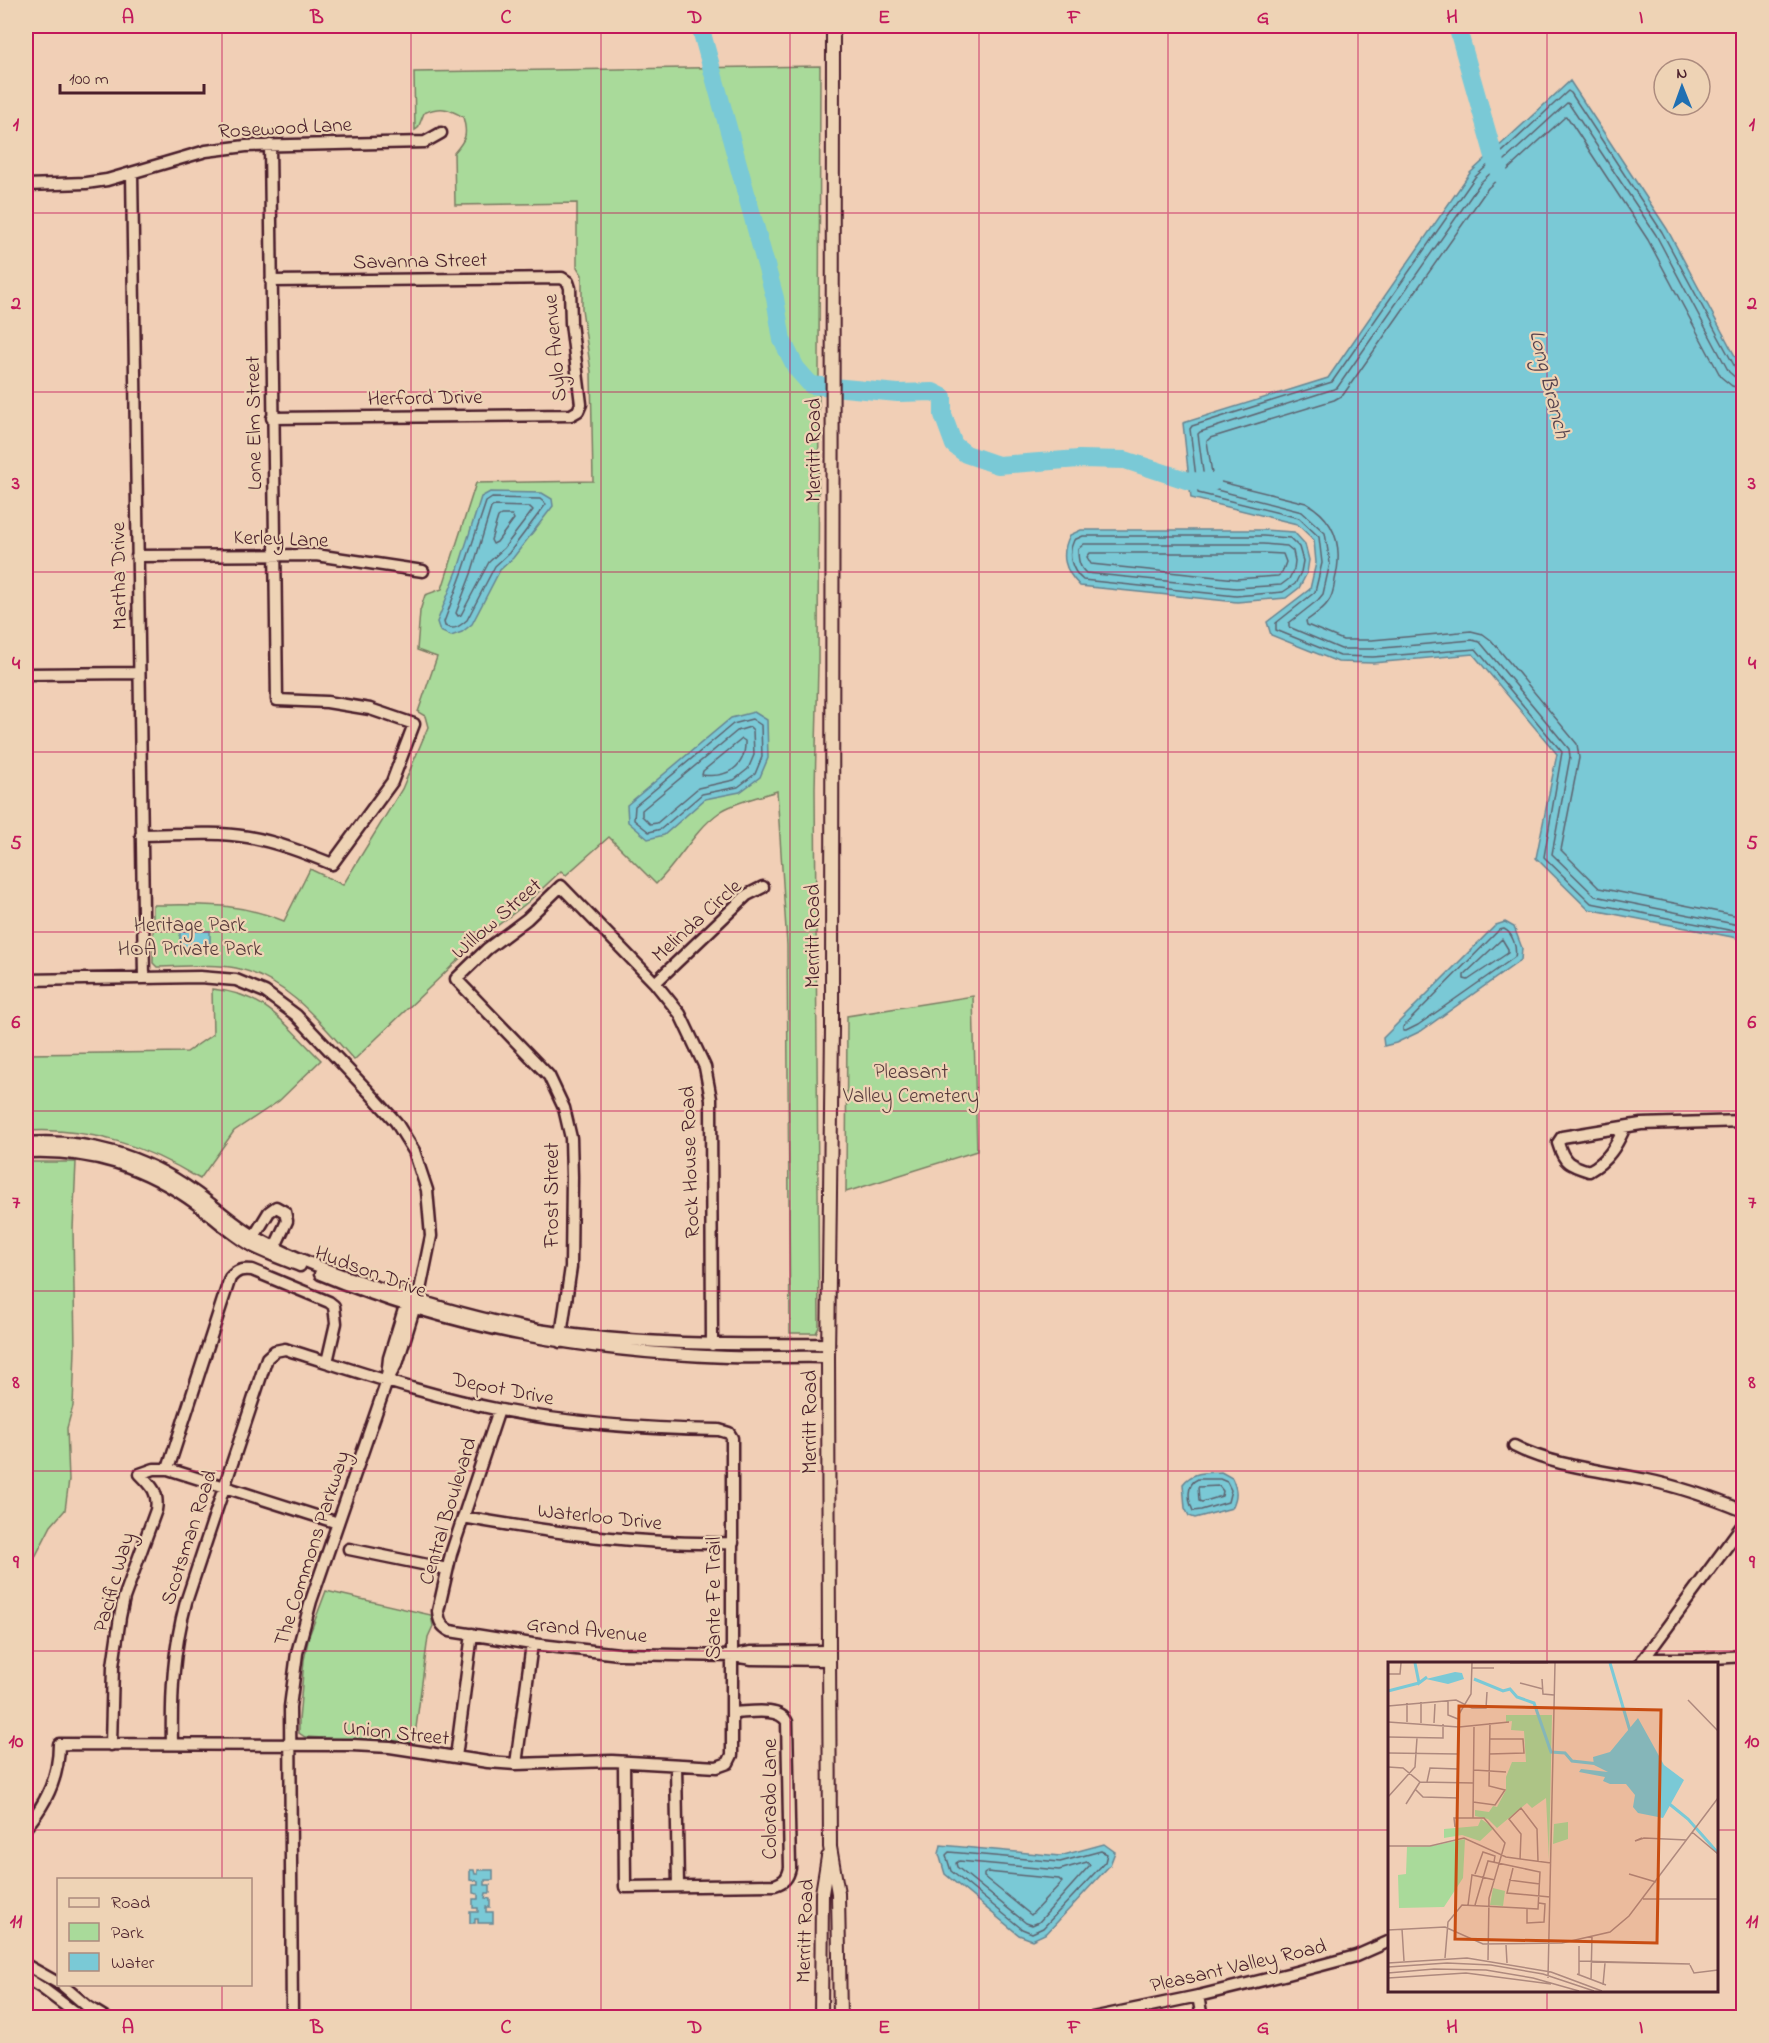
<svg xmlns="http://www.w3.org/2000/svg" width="1769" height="2043" font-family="'Indie Flower',sans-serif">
	<rect width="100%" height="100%" fill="#f1cfb6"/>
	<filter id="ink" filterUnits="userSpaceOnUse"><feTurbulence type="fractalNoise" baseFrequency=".0167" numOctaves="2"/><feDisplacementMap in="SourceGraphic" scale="12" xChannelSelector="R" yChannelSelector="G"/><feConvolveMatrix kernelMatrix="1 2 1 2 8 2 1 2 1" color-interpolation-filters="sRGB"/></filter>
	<g filter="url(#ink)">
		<path fill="#a9da9a" stroke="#7a7c62" stroke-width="1.5" d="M 820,66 L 818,666 L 815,788 L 819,1327 L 816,1333 L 790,1333 L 787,945 L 777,791 C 762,796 731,803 720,812 C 693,831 679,862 656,884 L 609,837 L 566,875 L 561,871 L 528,902 L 479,940 L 354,1060 C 321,1023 287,979 236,968 C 211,963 183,967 157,967 L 153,963 L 153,905 C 202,905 238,902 284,921 L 310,869 L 343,885 L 402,789 L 428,727 L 425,716 L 418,712 L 437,657 L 417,650 L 420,611 L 425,595 L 442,589 L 476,483 L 593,481 L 591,372 L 582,309 L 582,275 L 577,267 L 577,203 L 455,205 L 454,153 C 466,139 468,135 463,117 C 448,108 440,106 424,113 L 418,128 L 415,130 L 414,72 Z
			M 212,989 C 267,994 284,1024 321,1060 L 279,1101 L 234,1131 L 200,1179 C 146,1146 90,1127 26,1131 L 26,1054 L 187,1052 L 213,1034 Z
			M 973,996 L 977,1151 L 846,1192 L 847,1016 Z
			M 26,1162 L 76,1162 L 73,1229 L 75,1349 L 73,1406 L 67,1428 L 69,1480 L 65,1510 L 51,1526 L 33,1561 L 26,1568 Z
			M 326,1591 L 431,1615 L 433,1626 L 428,1637 L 414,1743 L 305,1737 L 299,1733 L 299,1721 L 304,1660 L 309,1636 Z"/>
		<path fill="#7ac9d6" stroke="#678592" stroke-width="1.5" d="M 1570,81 L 1667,229 L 1743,371 L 1743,939 L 1588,909 L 1536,858 L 1557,754 L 1473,654 L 1373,663 L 1338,662 L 1271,635 L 1267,622 L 1310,589 L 1316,563 L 1314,540 L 1297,524 L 1191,498 L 1183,423 L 1328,378 L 1470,173 Z
			M 490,492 L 542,493 L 552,499 L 553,506 L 513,558 L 500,570 L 472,624 L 462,632 L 451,636 L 440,631 L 437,622 L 458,569 L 481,497 Z
			M 1081,530 L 1263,530 L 1294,532 L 1305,544 L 1309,560 L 1307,573 L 1299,588 L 1286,598 L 1237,602 L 1080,586 C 1064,570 1060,555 1070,535 Z
			M 754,712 L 767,720 L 768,758 L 760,777 L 740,792 L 705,799 L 664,835 L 648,839 L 628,822 L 627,805 L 731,718 Z
			M 1505,922 L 1514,927 L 1522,948 L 1521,960 L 1421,1031 L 1396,1043 L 1384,1046 L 1383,1038 L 1496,925 Z
			M 180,931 L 210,931 L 210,948 L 180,948 Z
			M 1221,1472 L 1232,1478 C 1237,1489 1238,1496 1232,1508 L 1195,1518 L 1189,1516 L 1185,1508 L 1183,1484 C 1193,1471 1206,1473 1221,1472 Z
			M 1104,1844 L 1115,1852 L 1110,1865 L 1047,1933 L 1032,1940 L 1019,1935 L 945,1874 L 939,1854 L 941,1845 L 1060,1856 Z
			M 470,1870 L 474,1870 L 475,1874 L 478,1874 L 478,1870 L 493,1870 L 493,1880 L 485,1880 L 485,1885 L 490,1885 L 490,1893 L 486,1893 L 485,1898 L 490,1899 L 490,1907 L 486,1907 L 486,1912 L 493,1912 L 493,1923 L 478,1923 L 478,1919 L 475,1919 L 475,1923 L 470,1923 L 470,1912 L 478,1912 L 478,1908 L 473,1908 L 473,1899 L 478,1899 L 478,1894 L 473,1893 L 473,1885 L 478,1885 L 478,1881 L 470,1880 Z"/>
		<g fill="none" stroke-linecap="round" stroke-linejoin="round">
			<path stroke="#5d636f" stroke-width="1.5" d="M 1744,372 L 1736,369 L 1662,232 L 1571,93 L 1568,91 L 1475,177 L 1332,382 L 1192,426 L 1190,429 L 1198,493 L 1299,518 L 1319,537 L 1322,563 L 1315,592 L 1276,623 L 1276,630 L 1340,656 L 1373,657 L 1476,649 L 1562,752 L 1544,857 L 1591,903 L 1744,933
				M 1744,380 L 1736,378 L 1729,372 L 1656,235 L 1569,104 L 1567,103 L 1481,182 L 1337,388 L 1200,432 L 1198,434 L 1205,487 L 1302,512 L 1325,533 L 1330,563 L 1323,594 L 1318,600 L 1289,623 L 1289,627 L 1341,649 L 1372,649 L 1472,640 L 1480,642 L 1569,749 L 1570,757 L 1552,854 L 1595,896 L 1744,926
				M 1744,389 L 1732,386 L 1721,377 L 1648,240 L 1568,118 L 1565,117 L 1488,188 L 1343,395 L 1334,400 L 1210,438 L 1207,441 L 1213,480 L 1306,503 C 1336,520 1343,548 1335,580 C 1334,587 1333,596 1328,602 C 1323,610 1314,615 1306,621 L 1307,625 L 1343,640 L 1372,640 L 1471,631 L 1483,634 L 1491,640 L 1577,744 L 1579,758 L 1561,850 L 1599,888 L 1744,917
				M 492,498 L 540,499 L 546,504 L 509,553 L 495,566 L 467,620 C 460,626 454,631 445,626 L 444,622 L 463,571 L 486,502 Z
				M 494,506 L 530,507 L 533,510 L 504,548 L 489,562 L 461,615 L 458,616 L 456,613 L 471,574 L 491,508 Z
				M 501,515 L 512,515 L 514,519 L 497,542 L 493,544 L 491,540 L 498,517 Z
				M 1083,536 L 1263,536 L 1290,538 L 1299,547 L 1303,561 L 1301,572 L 1295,584 L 1283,592 L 1236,596 L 1083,580 C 1071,570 1067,554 1074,540 Z
				M 1084,544 L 1263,544 L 1287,546 L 1293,551 L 1295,561 L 1294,569 L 1289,579 L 1281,585 L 1236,588 L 1086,573 C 1079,567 1078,559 1078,549 Z
				M 1090,553 L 1262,553 L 1283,554 L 1286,562 L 1282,573 L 1278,576 L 1236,579 L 1091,564 L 1087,557 Z
				M 752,719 L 761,725 L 762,757 L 755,774 L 738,787 L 702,794 L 661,829 L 649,832 L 634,820 L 635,806 L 733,724 Z
				M 750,727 L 753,730 L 754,755 L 748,769 L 734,780 L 698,788 L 657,823 L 650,824 L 642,816 L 642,810 L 737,731 Z
				M 742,739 L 745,741 C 746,768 727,778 702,775 L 703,771 Z
				M 1504,929 C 1513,933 1517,948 1515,957 L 1418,1025 L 1406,1031 L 1403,1031 L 1403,1027 L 1499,930 Z
				M 1502,939 L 1508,949 L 1508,953 L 1468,980 L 1464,979 L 1464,975 Z
				M 1198,1479 L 1220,1479 L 1227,1482 L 1231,1490 L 1228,1502 L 1201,1510 L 1193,1511 C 1188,1500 1186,1484 1198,1479 Z
				M 1219,1486 L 1223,1491 L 1222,1496 L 1202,1502 L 1199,1501 L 1198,1487 Z
				M 1101,1851 L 1107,1854 L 1105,1862 L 1043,1928 L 1032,1933 L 1022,1929 L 951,1871 L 946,1855 L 949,1852 L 1060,1862 Z
				M 959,1861 L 1059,1870 L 1087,1862 L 1090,1865 L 1039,1922 L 1032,1925 L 1026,1923 L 957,1867 L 956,1863 Z
				M 987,1872 L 1059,1879 L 1062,1882 L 1031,1915 L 984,1877 L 984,1874 Z"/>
			<path stroke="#7ac9d6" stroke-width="18" d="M 700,26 L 775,298 L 782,340 L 796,368 L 811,385 L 898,393 L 933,392 L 943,397 L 943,415 L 954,445 L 966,454 L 998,465 L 1079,459 L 1125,460 L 1189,481 L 1212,482
				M 1457,26 L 1499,174"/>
			<g stroke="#4a1f2b" stroke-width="15">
				<path id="minor" d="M 26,28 L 27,26
					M 132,173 L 144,978
					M 26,185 L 86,183 L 107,180 L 206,151 L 246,146 L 425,142 L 441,133
					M 271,281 L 562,278 L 568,282 L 570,288 L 571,323 L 581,404 L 578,411 L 571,415 L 272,418
					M 137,556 L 316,555 L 423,571
					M 26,674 L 139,673
					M 141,835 C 176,835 213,831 248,837 C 277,842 305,853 332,864 L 392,782 L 414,724 L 370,709 L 327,702 L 277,700 L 270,145
					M 26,980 L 200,977 L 236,980 L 265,992 L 296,1015 L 369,1092 L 396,1122 L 414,1151 L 427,1190 L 431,1236 L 420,1290 L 414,1299 L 405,1306 L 389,1358 L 387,1377
					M 655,983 L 747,895 L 763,887
					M 1625,1127 C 1616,1146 1608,1161 1589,1171 C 1569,1165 1564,1163 1558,1143 L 1562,1137 L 1641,1124 L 1744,1121
					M 26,1143 C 85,1138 144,1156 192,1190 C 214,1205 232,1223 254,1236 C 286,1255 323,1269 359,1281 C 417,1301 478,1320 538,1330 C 635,1345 731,1345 829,1344
					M 26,1152 C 91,1149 145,1166 198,1205 C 216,1219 233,1236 254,1247 C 268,1254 285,1260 300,1266
					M 252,1240 L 269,1212 L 276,1207 L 285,1212 L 287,1221 L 273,1251
					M 320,1274 C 453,1329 586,1352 728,1357 C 762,1358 795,1356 828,1357
					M 560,1342 L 571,1267 L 572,1177 L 571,1138 L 564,1108 L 549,1076 L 456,979 L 487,949 L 527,919 L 561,886 L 655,983 L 680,1014 L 705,1067 L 711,1099 L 712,1345
					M 499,1410 L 451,1554 L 438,1611 C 439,1621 441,1626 450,1631 L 532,1644 L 619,1654 L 733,1656 L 752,1659 L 829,1660
					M 1514,1446 C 1552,1466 1605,1471 1647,1480 C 1681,1487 1712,1498 1744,1511
					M 168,1469 L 230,1278 C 237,1270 242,1269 252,1270 L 329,1302 L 334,1306 L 336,1323 L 327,1362
					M 463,1517 C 555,1533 639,1545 733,1543
					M 349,1549 L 447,1569
					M 740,1654 L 752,1652 L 829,1651
					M 1643,1659 L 1699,1659 L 1744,1656
					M 1640,1664 L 1744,1523
					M 111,1745 L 113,1666 L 120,1617 L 124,1598 L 156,1510 C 159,1493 152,1486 140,1474 L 154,1469 L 168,1469 L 338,1523
					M 456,1757 L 472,1634
					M 624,1762 L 625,1887 L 775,1885 C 784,1882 788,1878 790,1868 L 787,1722 C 779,1706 748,1713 732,1713
					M 516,1764 L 532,1644
					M 676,1765 L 678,1886
					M 26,1827 C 47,1803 59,1776 59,1744 L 352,1745 L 390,1747 L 488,1762 L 516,1764 L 612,1761 L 717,1767 L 728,1763 L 732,1755 L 732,1438 L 729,1433 L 719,1430 C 646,1429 573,1424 501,1410 C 428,1396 356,1371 285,1349 L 275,1351 L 267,1358 L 186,1602 C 173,1651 171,1694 172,1744
					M 26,1965 L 58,1983
					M 26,1978 L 42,1988 L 82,2018
					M 61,1984 L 88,2007 L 106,2018
					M 1198,1996 L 1202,2018
					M 292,2018 L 290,1707 L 297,1653 L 311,1601 L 387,1381 L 398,1361 L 414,1309 L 414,1302
					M 1092,2018 L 1198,1996 L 1288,1974 L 1356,1956 L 1390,1941"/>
			</g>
			<g stroke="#4a1f2b" stroke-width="16">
				<path id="major" d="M 833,26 L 832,1029 L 828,1357 L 829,1651 L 830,1847 L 838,1893 L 840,2018
					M 821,2018 L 822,1893 L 828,1857"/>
			</g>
			<use href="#minor" stroke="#eed3b5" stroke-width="10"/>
			<use href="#major" stroke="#eed3b5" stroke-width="12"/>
		</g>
	</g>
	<path fill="none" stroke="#c2185b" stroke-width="1.5" stroke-opacity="0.55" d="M 222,26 L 222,1880M 411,26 L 411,2018M 601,26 L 601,2018M 790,26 L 790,2018M 979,26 L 979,2018M 1168,26 L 1168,2018M 1358,26 L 1358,2018M 1547,26 L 1547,1664M 26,213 L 1744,213M 26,392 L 1744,392M 26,572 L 1744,572M 26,752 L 1744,752M 26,932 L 1744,932M 26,1111 L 1744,1111M 26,1291 L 1744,1291M 26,1471 L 1744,1471M 26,1651 L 1744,1651M 26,1830 L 1390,1830M 1716,1830 L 1744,1830M 222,1984 L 222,2018M 1547,1990 L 1547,2018"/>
	<g text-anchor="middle" stroke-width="4.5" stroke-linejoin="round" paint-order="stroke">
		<g font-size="21" fill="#4a1f2b" stroke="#eed3b5">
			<text transform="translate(285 127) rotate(-3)" y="7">Rosewood Lane</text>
			<text transform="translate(420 260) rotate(-1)" y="7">Savanna Street</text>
			<text transform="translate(554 348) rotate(-95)" y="7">Sylo Avenue</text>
			<text transform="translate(425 397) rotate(-1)" y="7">Herford Drive</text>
			<text transform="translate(253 423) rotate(-91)" y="7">Lone Elm Street</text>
			<text transform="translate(813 450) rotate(-90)" y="7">Merritt Road</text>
			<text transform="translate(281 538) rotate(2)" y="7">Kerley Lane</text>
			<text transform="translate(118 576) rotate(-91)" y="7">Martha Drive</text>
			<text transform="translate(496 918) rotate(-41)" y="7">Willow Street</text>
			<text transform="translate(696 920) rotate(-42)" y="7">Melinda Circle</text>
			<text transform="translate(812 936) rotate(-90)" y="7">Merritt Road</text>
			<text transform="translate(689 1162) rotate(-92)" y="7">Rock House Road</text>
			<text transform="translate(551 1195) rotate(-90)" y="7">Frost Street</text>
			<text transform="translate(371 1271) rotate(20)" y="7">Hudson Drive</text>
			<text transform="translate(503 1388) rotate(11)" y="7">Depot Drive</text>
			<text transform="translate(809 1422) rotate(-90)" y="7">Merritt Road</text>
			<text transform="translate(447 1511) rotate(-73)" y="7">Central Boulevard</text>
			<text transform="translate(600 1516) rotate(6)" y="7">Waterloo Drive</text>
			<text transform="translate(188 1537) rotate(-72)" y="7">Scotsman Road</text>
			<text transform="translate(311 1548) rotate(-72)" y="7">The Commons Parkway</text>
			<text transform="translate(113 1582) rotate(-74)" y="7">Pacific Way</text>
			<text transform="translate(713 1598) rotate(-90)" y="7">Sante Fe Trail</text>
			<text transform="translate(587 1629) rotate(6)" y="7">Grand Avenue</text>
			<text transform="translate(396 1732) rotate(6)" y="7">Union Street</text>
			<text transform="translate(769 1799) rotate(-90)" y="7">Colorado Lane</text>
			<text transform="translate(804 1931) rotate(-88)" y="7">Merritt Road</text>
			<text transform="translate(1238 1965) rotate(-13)" y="7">Pleasant Valley Road</text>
		</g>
		<g font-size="21" fill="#583b3c" stroke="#eed3b5">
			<text x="190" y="931">Heritage Park<tspan x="190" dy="24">HOA Private Park</tspan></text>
			<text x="911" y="1078">Pleasant<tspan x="911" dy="24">Valley Cemetery</tspan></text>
		</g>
		<g font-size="22" font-style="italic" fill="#54414d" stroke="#eed3b5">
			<text transform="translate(1551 384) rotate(76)" y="8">Long Branch</text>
		</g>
	</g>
	<g transform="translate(1388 1662)">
		<rect width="330" height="330" fill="#f1cfb6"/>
		<path d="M 118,53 L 164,53 L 161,198 L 158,136 L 144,146 L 139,141 L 109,166 L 100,157 L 87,154 L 87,148 L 101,150 L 105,144 L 109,145 L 118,128 L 118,115 L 124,100 L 138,100 L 136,69 L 123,68 L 124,59 L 118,60 ZM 93,157 L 106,166 L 92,179 L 74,173 L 56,176 L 56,167 L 90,164 ZM 180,160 L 180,177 L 165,182 L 166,162 ZM 77,177 L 75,216 L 56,245 L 11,246 L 10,213 L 18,212 L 19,185 L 44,184 ZM 105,226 L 117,229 L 115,244 L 102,243 Z" fill="#a9da9a"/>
		<path d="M 67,10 L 74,11 L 76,17 L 60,22 L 38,17 ZM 250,56 L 276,103 L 296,118 L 275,156 L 250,151 L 245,145 L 247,133 L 238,122 L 222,122 L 215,119 L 217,115 L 191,110 L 193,107 L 220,110 L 206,103 L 205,95 L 222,90 Z" fill="#7ac9d6"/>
		<path fill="none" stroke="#7ac9d6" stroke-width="3" d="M 27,1 L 31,21 L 39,15M 222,1 L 242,69M 86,17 L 115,29 L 122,27 L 129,35 L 146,41 L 163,90 L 177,91 L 184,99 L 211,102M 0,29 L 31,21M 279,140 L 300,157 L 330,191"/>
		<path fill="none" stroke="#ae897e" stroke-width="1.5" d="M 122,1 L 160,1M 84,6 L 106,6M 0,12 L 12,12 L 13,1M 154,17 L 155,32 L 166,33M 132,21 L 155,27M 300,38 L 330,69M 60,39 L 60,53 L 70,57M 33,40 L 33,61M 19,41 L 19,60M 0,44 L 68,38 L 84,46 L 98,46 L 99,30M 0,60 L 71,65 L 121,60M 46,61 L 47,42M 0,75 L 55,76 L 55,62M 0,91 L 70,92 L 71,52 L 83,32 L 84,1M 101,92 L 136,91 L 135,77 L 101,77M 0,105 L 15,106 L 32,120 L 86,121M 86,108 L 118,110M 27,127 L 35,135 L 70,136 L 70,107 L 42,106 L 39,120M 0,135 L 27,105 L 29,76M 85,140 L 107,143 L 117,128 L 101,124 L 102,61M 18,142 L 32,120M 85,156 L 86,65M 67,165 L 66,156 L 96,156 L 117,181 L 101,236 L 100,298M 304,170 L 330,192M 254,176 L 247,179 L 256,176 L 299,178M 0,184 L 42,184 L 76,176 L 118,195 L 163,201M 132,198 L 133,172 L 121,157 L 133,146 L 149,167 L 150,199M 125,206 L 119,231 L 162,235M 87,212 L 95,190 L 107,194 L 106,200M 241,212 L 268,220M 121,218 L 152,222M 255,237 L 330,237M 80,243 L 84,213 L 107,218M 139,246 L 139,261 L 156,260 L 157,242 L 151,241M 14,267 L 16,299M 0,268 L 57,265 L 95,282 L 174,281 L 222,270 L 241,254 L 330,136M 118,283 L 119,301M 57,296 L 60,260 L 74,243 L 150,247 L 152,210 L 100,199 L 87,243M 191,299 L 302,302 L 204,300M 0,301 L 79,296 L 163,310M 302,303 L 306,311 L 330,308M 0,305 L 59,301 L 103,303 L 155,312 L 206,329M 163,310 L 214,329M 0,311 L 46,307 L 98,308 L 145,316 L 191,329M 189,312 L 218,323M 191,312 L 191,284M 0,316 L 78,311 L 163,322M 160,316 L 167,1M 203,318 L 204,274M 215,323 L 217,301"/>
		<path fill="#c84d12" fill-opacity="0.15" stroke="#c84d12" stroke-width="3" d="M 71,44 L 273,48 L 269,281 L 67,277 Z"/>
		<rect width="330" height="330" fill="none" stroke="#4a1f2b" stroke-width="3"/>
	</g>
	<rect width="1769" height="2043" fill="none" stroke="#eed3b5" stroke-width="66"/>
	<rect x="57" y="1878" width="195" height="108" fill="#eed3b5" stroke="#ac8b7e" stroke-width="1.5"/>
	<rect x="69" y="1898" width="30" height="9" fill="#eed3b5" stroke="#ac8b7e" stroke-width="1.5"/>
	<text x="111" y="1908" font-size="18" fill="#4a1f2b">Road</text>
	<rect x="69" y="1923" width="30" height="18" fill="#a9da9a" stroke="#ac8b7e" stroke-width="1.5"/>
	<text x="111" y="1938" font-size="18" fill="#4a1f2b">Park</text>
	<rect x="69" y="1953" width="30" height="18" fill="#7ac9d6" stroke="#ac8b7e" stroke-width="1.5"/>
	<text x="111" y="1968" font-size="18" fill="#4a1f2b">Water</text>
	<g transform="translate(1682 87) rotate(359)"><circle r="28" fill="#eed3b5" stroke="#ac8b7e" stroke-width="1.5"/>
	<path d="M0-4.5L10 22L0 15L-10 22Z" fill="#1f6fb2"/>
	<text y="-9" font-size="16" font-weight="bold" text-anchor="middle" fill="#4a1f2b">N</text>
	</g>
	<path d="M60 84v9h144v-9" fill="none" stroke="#4a1f2b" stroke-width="3"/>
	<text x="69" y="84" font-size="18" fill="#4a1f2b" stroke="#eed3b5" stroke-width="4.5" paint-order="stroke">100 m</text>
	<rect x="33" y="33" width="1703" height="1977" fill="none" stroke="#c2185b" stroke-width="2"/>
	<g font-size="20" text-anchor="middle" font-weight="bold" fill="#c2185b">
		<text x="128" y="23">A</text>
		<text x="317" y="23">B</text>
		<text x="506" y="23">C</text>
		<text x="695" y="23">D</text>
		<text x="884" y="23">E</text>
		<text x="1074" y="23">F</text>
		<text x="1263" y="23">G</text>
		<text x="1452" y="23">H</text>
		<text x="1641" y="23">I</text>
		<text x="16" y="130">1</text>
		<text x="1752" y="130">1</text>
		<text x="16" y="309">2</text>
		<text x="1752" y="309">2</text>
		<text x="16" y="489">3</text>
		<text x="1752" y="489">3</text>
		<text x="16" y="669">4</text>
		<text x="1752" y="669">4</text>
		<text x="16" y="849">5</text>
		<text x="1752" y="849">5</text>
		<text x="16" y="1028">6</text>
		<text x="1752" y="1028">6</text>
		<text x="16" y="1208">7</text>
		<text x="1752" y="1208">7</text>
		<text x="16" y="1388">8</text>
		<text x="1752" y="1388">8</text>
		<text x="16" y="1568">9</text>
		<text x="1752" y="1568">9</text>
		<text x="16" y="1747">10</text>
		<text x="1752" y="1747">10</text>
		<text x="16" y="1927">11</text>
		<text x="1752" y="1927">11</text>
		<text x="128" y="2033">A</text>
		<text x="317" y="2033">B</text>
		<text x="506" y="2033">C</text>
		<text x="695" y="2033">D</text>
		<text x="884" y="2033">E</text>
		<text x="1074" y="2033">F</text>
		<text x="1263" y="2033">G</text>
		<text x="1452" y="2033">H</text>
		<text x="1641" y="2033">I</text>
	</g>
</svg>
